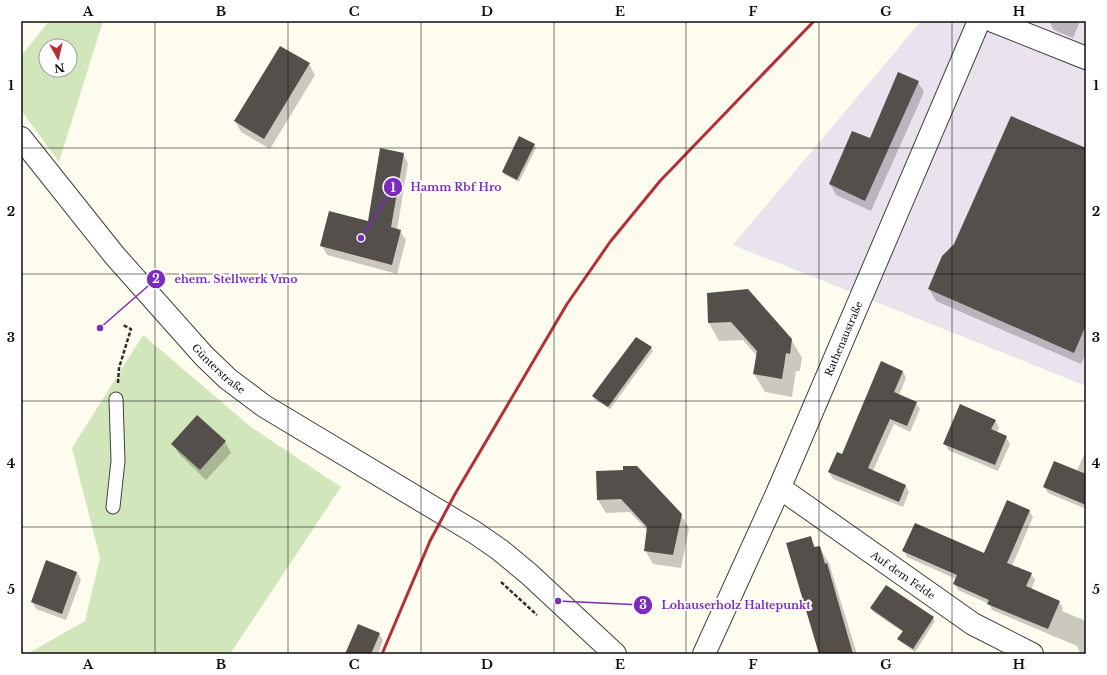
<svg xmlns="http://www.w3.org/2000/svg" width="1107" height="675" font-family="'Libre Baskerville',serif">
	<rect width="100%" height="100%" fill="#fefbef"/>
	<path fill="#eae2ec" d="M 921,21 L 1086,21 L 1086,386 L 733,245 Z"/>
	<path fill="#d2e6bb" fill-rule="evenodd" d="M 49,21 L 103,21 L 59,162 L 21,110 L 21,56 ZM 46,46 L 70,46 L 70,70 L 46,70 Z
		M 143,335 L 251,427 L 341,487 L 230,654 L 27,654 L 85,621 L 100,558 L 72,448 Z"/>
	<path fill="#0003" d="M 1049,21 L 1080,21 L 1073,38 L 1054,30 Z
		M 309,64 L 315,75 L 270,149 L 241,132 L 235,121 Z
		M 918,82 L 924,92 L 871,211 L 836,195 L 830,184 Z
		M 534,145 L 536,148 L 519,182 L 505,175 L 503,172 Z
		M 1086,150 L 1086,352 L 1081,364 L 936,301 L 929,289 Z
		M 403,154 L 408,163 L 397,230 L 400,231 L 406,240 L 397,274 L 327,255 L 322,246 L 369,223 Z
		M 708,294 L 791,339 L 802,358 L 800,371 L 796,371 L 792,397 L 765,392 L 754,374 L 757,356 L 743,340 L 719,341 L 709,323 Z
		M 651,348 L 653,351 L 610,409 L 595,400 L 593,396 L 613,367 L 616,368 Z
		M 903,371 L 906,378 L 899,395 L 916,403 L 920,409 L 910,432 L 894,424 L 873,471 L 906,486 L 909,492 L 903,507 L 833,479 L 829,472 Z
		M 995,420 L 999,427 L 997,433 L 1006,437 L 1010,444 L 998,471 L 948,450 L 945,443 Z
		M 225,442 L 231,453 L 206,480 L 179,454 L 173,444 Z
		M 1086,450 L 1086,509 L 1048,493 L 1044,486 L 1077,471 Z
		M 624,471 L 681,515 L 689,528 L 681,568 L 653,564 L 645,550 L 648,531 L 630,512 L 606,513 L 598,500 Z
		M 1029,510 L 1033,517 L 1012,566 L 1031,574 L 1035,580 L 1031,590 L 1059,602 L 1063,608 L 1062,611 L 1086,621 L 1086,654 L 1080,653 L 1077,646 L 992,610 L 989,604 L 958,590 L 954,583 L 956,579 L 907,557 L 904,551 L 984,554 Z
		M 810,537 L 816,548 L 819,547 L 829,563 L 857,654 L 820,654 Z
		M 77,572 L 81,580 L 66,620 L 36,609 L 32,602 Z
		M 871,608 L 933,618 L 935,621 L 915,652 L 901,642 L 899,639 L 903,632 L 873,612 Z
		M 379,633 L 383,640 L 378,654 L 346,654 Z"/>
	<path fill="#554f4b" d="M 280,46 L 310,63 L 264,139 L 234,121 Z
		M 898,72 L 919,81 L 865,201 L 829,184 L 852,131 L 870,138 Z
		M 1011,116 L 1086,148 L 1086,325 L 1074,353 L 928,289 L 942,256 L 954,244 Z
		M 519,136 L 535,144 L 517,180 L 502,172 Z
		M 380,148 L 404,153 L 391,227 L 401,230 L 392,265 L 320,246 L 329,211 L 368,221 Z
		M 748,289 L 792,339 L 790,354 L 786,353 L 782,379 L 753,374 L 757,351 L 731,322 L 708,323 L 707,293 Z
		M 636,337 L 652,347 L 608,407 L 592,396 Z
		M 881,361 L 903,371 L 894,392 L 917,402 L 907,426 L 890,419 L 868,468 L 906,485 L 899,502 L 828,472 L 837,452 L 842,454 Z
		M 960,404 L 996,420 L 991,429 L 1007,436 L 995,465 L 943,444 Z
		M 197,415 L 226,441 L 200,470 L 171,444 Z
		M 1054,461 L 1086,474 L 1086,505 L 1043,487 Z
		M 623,466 L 637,466 L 682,514 L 673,555 L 644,551 L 647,527 L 621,499 L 597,500 L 596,471 L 623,470 Z
		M 1007,500 L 1030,510 L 1007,563 L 1032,573 L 1026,586 L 1060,601 L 1048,629 L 987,604 L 989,600 L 953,584 L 957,575 L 902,551 L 915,523 L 984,553 Z
		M 811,536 L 814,547 L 820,546 L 825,564 L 827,563 L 853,654 L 819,654 L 786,543 Z
		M 46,560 L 77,572 L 62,614 L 31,602 Z
		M 886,585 L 934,617 L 913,649 L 897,639 L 903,631 L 870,608 Z
		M 358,624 L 380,633 L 371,654 L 345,654 Z"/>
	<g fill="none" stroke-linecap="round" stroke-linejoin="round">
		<g stroke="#404040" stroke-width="15">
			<path id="service" d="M 113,507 L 118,461 L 116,399"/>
		</g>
		<g stroke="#404040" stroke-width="24">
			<g id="minor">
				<path d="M 993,21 L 1086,58"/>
				<path id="s1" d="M 779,489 L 790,495 L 973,624 L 1032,654"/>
			</g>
		</g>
		<g stroke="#404040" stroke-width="24">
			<g id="tertiary">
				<path id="s2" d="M 21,138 L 115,256 L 204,356 L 228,379 L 264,406 L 474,532 L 500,550 L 529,574 L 615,654"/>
				<path id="s3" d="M 704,654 L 779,489 L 979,21"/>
			</g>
		</g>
		<path stroke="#2f2f2f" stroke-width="2.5" stroke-dasharray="4 2" stroke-linecap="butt" d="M 118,383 L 119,368 L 131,329 L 123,325
			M 501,582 L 537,615"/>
		<use href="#service" stroke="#fff" stroke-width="13"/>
		<use href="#minor" stroke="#fff" stroke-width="22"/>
		<use href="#tertiary" stroke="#fff" stroke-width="22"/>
		<path stroke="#b42f36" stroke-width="3" d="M 382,654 L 430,541 L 455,494 L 567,304 L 610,242 L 660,181 L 814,21"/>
	</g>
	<path fill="none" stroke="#0d0d0d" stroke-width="1" stroke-opacity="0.55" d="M 155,21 L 155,654M 288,21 L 288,654M 421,21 L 421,654M 554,21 L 554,654M 686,21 L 686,654M 819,21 L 819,654M 952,21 L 952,654M 21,148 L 1086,148M 21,274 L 1086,274M 21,401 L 1086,401M 21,527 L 1086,527"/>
	<g text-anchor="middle" stroke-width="4" stroke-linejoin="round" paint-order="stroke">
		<g font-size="10" fill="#0d0d0d" stroke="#fff">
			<text dy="4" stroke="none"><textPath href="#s3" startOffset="345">Rathenaustraße</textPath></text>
			<text dy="4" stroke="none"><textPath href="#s2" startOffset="304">Günterstraße</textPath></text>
			<text dy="4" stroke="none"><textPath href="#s1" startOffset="151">Auf dem Felde</textPath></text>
		</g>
	</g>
	<path fill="none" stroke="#7b2cbf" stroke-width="1.5" d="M361 238L393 187M100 328L156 279M558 601L643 605"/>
	<g fill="#7b2cbf" stroke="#fff" stroke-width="1.5">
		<circle cx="361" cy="238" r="4"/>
		<circle cx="100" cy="328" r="4"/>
		<circle cx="558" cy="601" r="4"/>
		<circle cx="393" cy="187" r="10"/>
		<circle cx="156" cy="279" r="10"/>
		<circle cx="643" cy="605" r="10"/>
	</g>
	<g font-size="12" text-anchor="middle" font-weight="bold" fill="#fff">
		<text x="393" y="192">1</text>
		<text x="156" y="283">2</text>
		<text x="643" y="609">3</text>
	</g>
	<g font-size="11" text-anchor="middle" font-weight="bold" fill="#7b2cbf" stroke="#fff" stroke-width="4" stroke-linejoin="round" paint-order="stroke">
		<text x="456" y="191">Hamm Rbf Hro</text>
		<text x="236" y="283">ehem. Stellwerk Vmo</text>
		<text x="736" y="609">Lohauserholz Haltepunkt</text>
	</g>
	<rect width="1107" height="675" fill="none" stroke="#ffffff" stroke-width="44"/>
	<g transform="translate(58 58) rotate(172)"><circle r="19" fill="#ffffff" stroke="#9e9e9e"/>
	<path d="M0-3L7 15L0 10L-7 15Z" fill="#b42f36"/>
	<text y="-6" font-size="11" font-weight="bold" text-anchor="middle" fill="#0d0d0d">N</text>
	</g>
	<rect x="22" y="22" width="1063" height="631" fill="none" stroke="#0d0d0d" stroke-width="1.5"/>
	<g font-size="13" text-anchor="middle" font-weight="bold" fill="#0d0d0d">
		<text x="88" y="16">A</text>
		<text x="221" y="16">B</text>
		<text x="354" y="16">C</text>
		<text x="487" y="16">D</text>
		<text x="620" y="16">E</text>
		<text x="753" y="16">F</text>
		<text x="886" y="16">G</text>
		<text x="1019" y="16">H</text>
		<text x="11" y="90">1</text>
		<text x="1096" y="90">1</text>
		<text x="11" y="216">2</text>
		<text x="1096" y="216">2</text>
		<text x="11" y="342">3</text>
		<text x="1096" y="342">3</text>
		<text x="11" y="468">4</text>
		<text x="1096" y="468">4</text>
		<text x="11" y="594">5</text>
		<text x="1096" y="594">5</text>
		<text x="88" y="669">A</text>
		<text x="221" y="669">B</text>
		<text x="354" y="669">C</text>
		<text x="487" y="669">D</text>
		<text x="620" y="669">E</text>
		<text x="753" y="669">F</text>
		<text x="886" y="669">G</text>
		<text x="1019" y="669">H</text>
	</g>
</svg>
